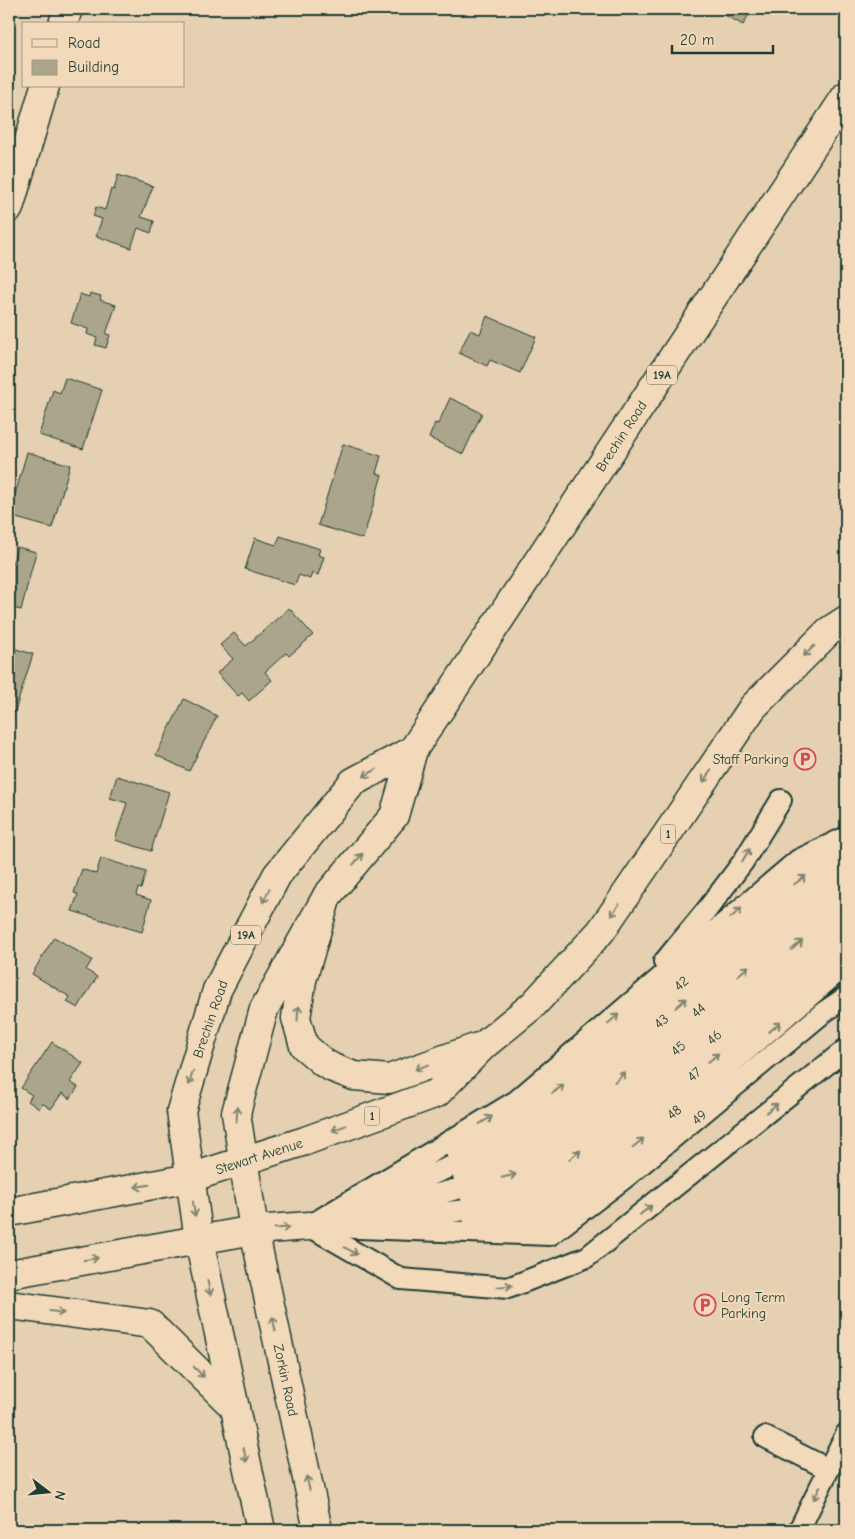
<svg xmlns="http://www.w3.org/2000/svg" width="855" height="1539" font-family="'Comic Neue',sans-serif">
	<rect width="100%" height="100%" fill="#e5d0b2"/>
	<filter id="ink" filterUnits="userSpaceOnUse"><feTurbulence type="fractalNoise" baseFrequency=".02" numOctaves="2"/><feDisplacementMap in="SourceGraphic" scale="10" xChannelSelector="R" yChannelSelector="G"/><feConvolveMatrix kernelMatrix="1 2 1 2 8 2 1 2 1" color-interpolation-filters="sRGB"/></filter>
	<g filter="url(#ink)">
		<path fill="#aba58c" stroke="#1f3d34" d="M 714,9 L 752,9 L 743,25 Z
			M 118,175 L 153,186 L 141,217 L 154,221 L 151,233 L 138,228 L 131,248 L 96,236 L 102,219 L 93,216 L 96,207 L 105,210 L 111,189 L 114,190 Z
			M 90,293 L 101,296 L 100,300 L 116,305 L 106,334 L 110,335 L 106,348 L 95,345 L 97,338 L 87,334 L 88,329 L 71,323 L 80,294 L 89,297 Z
			M 487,316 L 536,337 L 520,373 L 490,360 L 487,366 L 459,353 L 470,330 L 480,334 Z
			M 65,378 L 102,390 L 83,449 L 39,435 L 53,390 L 60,393 Z
			M 450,398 L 482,413 L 463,454 L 429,438 L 435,423 L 438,424 Z
			M 343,444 L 381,456 L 376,473 L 382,475 L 363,539 L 318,525 Z
			M 27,452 L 70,465 L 52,528 L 9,516 Z
			M 280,536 L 320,549 L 318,555 L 324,557 L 318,575 L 312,573 L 310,579 L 299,575 L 295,585 L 245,569 L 255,538 L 276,545 Z
			M 17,547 L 36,552 L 21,610 L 9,607 L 9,561 L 13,562 Z
			M 289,608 L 313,635 L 289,656 L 286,653 L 265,672 L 272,680 L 249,701 L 242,693 L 238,696 L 217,673 L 233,659 L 220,645 L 234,633 L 246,646 Z
			M 9,647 L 33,654 L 14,714 L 9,713 Z
			M 184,699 L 217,716 L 189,771 L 156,755 Z
			M 117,776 L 169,792 L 151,851 L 115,840 L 127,803 L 110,798 Z
			M 101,858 L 146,872 L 141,889 L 138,888 L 136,895 L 151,900 L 142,932 L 72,911 L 78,894 L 74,893 L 82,869 L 96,874 Z
			M 54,937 L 92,960 L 86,970 L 97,977 L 78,1008 L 67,1002 L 70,997 L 32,974 Z
			M 52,1042 L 83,1063 L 70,1082 L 78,1087 L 70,1099 L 62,1093 L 51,1109 L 42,1103 L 39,1109 L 28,1101 L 32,1095 L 21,1088 Z"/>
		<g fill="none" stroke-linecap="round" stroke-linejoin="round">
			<g stroke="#1f3d34" stroke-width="24">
				<path id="lane" d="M 664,962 L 706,911 L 743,862 L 781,800
					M 456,1152 L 520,1119 L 573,1078 L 802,877 L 846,854
					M 463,1175 L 529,1153 L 587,1106 L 816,908 L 846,890
					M 471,1198 L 537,1186 L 601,1134 L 829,938 L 846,927
					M 373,1199 L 524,1136 L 580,1092 L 760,935 L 809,894 L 846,871
					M 381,1219 L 542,1202 L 609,1148 L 837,953 L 846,947
					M 330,1221 L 533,1170 L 594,1120 L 823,923 L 846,909
					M 474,1221 L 546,1219 L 617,1161 L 846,965
					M 309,1226 L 516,1101 L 798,860 L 846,837
					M 309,1226 L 401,1279 L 508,1288 L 587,1257 L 846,1049
					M 331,1227 L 550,1235 L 626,1177 L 824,1012 L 846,997
					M 765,1437 L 828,1469
					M 799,1530 L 846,1434"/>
			</g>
			<g stroke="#1f3d34" stroke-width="31">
				<path id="street" d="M 63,24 L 68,9
					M 9,208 L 45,86
					M 199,1240 L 261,1530"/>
			</g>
			<g stroke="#1f3d34" stroke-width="31">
				<path id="secondary" d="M 254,1230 L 318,1530"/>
			</g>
			<g stroke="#1f3d34" stroke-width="31">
				<path id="primary" d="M 254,1230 L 236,1113 L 264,1009 L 327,896 L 394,816 L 413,750 L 846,96
					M 199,1240 L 181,1111 L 217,990 L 277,875 L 353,782 L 413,750"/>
			</g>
			<g stroke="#1f3d34" stroke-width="31">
				<path id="highway" d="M 327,896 L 302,980 L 296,1018 L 304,1046 L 324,1063 L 333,1068 L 354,1076 L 389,1079 L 478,1047
					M 9,1212 L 190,1178 L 305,1141 L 437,1093 L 484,1045 L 533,1005 L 601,931 L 674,824 L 753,707 L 829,631 L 846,620
					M 9,1274 L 254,1230 L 309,1226
					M 9,1305 L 150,1324 L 235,1408"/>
			</g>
			<use href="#lane" stroke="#f2d9ba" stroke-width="20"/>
			<use href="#street" stroke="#f2d9ba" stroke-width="28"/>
			<use href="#secondary" stroke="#f2d9ba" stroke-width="28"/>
			<use href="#primary" stroke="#f2d9ba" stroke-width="28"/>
			<use href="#highway" stroke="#f2d9ba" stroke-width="28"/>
		</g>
		<defs><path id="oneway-shaft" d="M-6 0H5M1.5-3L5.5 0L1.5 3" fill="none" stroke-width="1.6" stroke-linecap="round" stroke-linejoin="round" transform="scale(1.25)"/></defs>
		<g stroke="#7e8370">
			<use href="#oneway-shaft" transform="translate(809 651) rotate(135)"/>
			<use href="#oneway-shaft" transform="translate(370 773) rotate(152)"/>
			<use href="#oneway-shaft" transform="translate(707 776) rotate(124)"/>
			<use href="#oneway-shaft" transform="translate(746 855) rotate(-58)"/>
			<use href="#oneway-shaft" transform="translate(358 859) rotate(-50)"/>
			<use href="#oneway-shaft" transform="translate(800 880) rotate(-37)"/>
			<use href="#oneway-shaft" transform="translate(266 896) rotate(117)"/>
			<use href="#oneway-shaft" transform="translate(615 910) rotate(125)"/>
			<use href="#oneway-shaft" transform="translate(736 913) rotate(-41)"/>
			<use href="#oneway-shaft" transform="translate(797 945) rotate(-41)"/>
			<use href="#oneway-shaft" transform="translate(743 971) rotate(-41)"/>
			<use href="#oneway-shaft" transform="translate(681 1003) rotate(-41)"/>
			<use href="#oneway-shaft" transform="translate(298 1013) rotate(-86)"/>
			<use href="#oneway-shaft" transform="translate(613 1019) rotate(-41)"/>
			<use href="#oneway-shaft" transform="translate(775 1027) rotate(-40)"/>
			<use href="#oneway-shaft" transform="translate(713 1058) rotate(-41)"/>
			<use href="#oneway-shaft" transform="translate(422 1067) rotate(160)"/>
			<use href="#oneway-shaft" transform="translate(620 1077) rotate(-41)"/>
			<use href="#oneway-shaft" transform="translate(191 1078) rotate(107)"/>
			<use href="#oneway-shaft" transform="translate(558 1089) rotate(-38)"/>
			<use href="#oneway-shaft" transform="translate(772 1108) rotate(-39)"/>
			<use href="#oneway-shaft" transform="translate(237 1114) rotate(-86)"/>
			<use href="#oneway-shaft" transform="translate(486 1120) rotate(-31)"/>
			<use href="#oneway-shaft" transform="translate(339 1128) rotate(159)"/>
			<use href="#oneway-shaft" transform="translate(638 1143) rotate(-40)"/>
			<use href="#oneway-shaft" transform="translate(575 1155) rotate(-39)"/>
			<use href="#oneway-shaft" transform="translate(509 1176) rotate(-14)"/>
			<use href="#oneway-shaft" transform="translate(142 1186) rotate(170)"/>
			<use href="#oneway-shaft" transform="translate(194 1209) rotate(82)"/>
			<use href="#oneway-shaft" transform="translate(646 1210) rotate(-38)"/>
			<use href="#oneway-shaft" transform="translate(282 1228) rotate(-4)"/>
			<use href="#oneway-shaft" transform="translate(351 1251) rotate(30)"/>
			<use href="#oneway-shaft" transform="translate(91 1259) rotate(-10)"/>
			<use href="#oneway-shaft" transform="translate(505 1286) rotate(-5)"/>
			<use href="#oneway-shaft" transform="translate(209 1288) rotate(78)"/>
			<use href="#oneway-shaft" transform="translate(57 1312) rotate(7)"/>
			<use href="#oneway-shaft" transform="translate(274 1324) rotate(-102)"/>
			<use href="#oneway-shaft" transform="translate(199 1372) rotate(45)"/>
			<use href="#oneway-shaft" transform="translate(245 1455) rotate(78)"/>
			<use href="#oneway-shaft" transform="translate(308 1483) rotate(-102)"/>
			<use href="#oneway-shaft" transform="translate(817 1493) rotate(116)"/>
		</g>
	</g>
	<defs>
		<g id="parking-ring" transform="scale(1.125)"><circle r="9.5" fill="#f2d9ba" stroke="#d1495b" stroke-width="1.5"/><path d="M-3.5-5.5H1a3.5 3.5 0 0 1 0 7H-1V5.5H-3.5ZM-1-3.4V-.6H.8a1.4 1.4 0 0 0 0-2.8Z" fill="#d1495b"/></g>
	</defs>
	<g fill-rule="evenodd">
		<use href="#parking-ring" x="805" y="759"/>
		<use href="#parking-ring" x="705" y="1305"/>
	</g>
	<g text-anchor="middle" stroke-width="4" stroke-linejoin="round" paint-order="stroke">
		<g fill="#f2d9ba" stroke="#5e6c5c" stroke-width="1">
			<rect x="647" y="365.5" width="30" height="19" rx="4"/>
			<rect x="660.5" y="824.5" width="15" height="19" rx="4"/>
			<rect x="231" y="925.5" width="30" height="19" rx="4"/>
			<rect x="364.5" y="1106.5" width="15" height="19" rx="4"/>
		</g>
		<g font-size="12" font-weight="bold" fill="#1f3d34">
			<text x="662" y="379">19A</text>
			<text x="668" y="838">1</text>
			<text x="246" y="939">19A</text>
			<text x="372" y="1120">1</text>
		</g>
		<g font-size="14" fill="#1f3d34" stroke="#f2d9ba">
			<text transform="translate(621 436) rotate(-57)" y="5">Brechin Road</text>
			<text transform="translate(681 983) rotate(-41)" y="5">42</text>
			<text transform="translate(698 1010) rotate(-41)" y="5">44</text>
			<text transform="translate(210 1019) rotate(-71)" y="5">Brechin Road</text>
			<text transform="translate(661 1021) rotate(-41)" y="5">43</text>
			<text transform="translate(714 1037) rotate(-41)" y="5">46</text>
			<text transform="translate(678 1048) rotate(-41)" y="5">45</text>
			<text transform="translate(694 1074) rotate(-41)" y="5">47</text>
			<text transform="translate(674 1112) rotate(-40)" y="5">48</text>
			<text transform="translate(699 1117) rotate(-40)" y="5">49</text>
			<text transform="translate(259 1156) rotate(-18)" y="5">Stewart Avenue</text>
			<text transform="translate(286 1380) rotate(78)" y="5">Zorkin Road</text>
		</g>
		<g font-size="14" fill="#1f3d34" stroke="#f2d9ba" text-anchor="end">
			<text x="789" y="764">Staff Parking</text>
			<text x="721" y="1302" text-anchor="start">Long Term<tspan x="721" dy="16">Parking</tspan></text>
		</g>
	</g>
	<rect width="855" height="1539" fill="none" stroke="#f2d9ba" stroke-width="30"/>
	<rect x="15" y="15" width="825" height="1509" fill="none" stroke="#1f3d34" stroke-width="2" filter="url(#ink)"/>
	<rect x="22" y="22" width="162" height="65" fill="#f2d9ba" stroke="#9e9b84"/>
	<rect x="32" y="39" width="25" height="8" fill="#f2d9ba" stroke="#9e9b84"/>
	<text x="68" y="48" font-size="15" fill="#1f3d34">Road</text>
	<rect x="32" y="60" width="25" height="15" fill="#aba58c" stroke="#9e9b84"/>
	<text x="68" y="72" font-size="15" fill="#1f3d34">Building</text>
	<g transform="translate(48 1492) rotate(106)" stroke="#f2d9ba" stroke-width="4" paint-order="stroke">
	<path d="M0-4L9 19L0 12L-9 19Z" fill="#1f3d34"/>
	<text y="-8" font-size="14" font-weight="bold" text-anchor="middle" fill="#1f3d34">N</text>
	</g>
	<path d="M672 45v8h101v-8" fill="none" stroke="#1f3d34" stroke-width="2.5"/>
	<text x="680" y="45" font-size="15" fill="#1f3d34" stroke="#f2d9ba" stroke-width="4" paint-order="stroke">20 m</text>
</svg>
